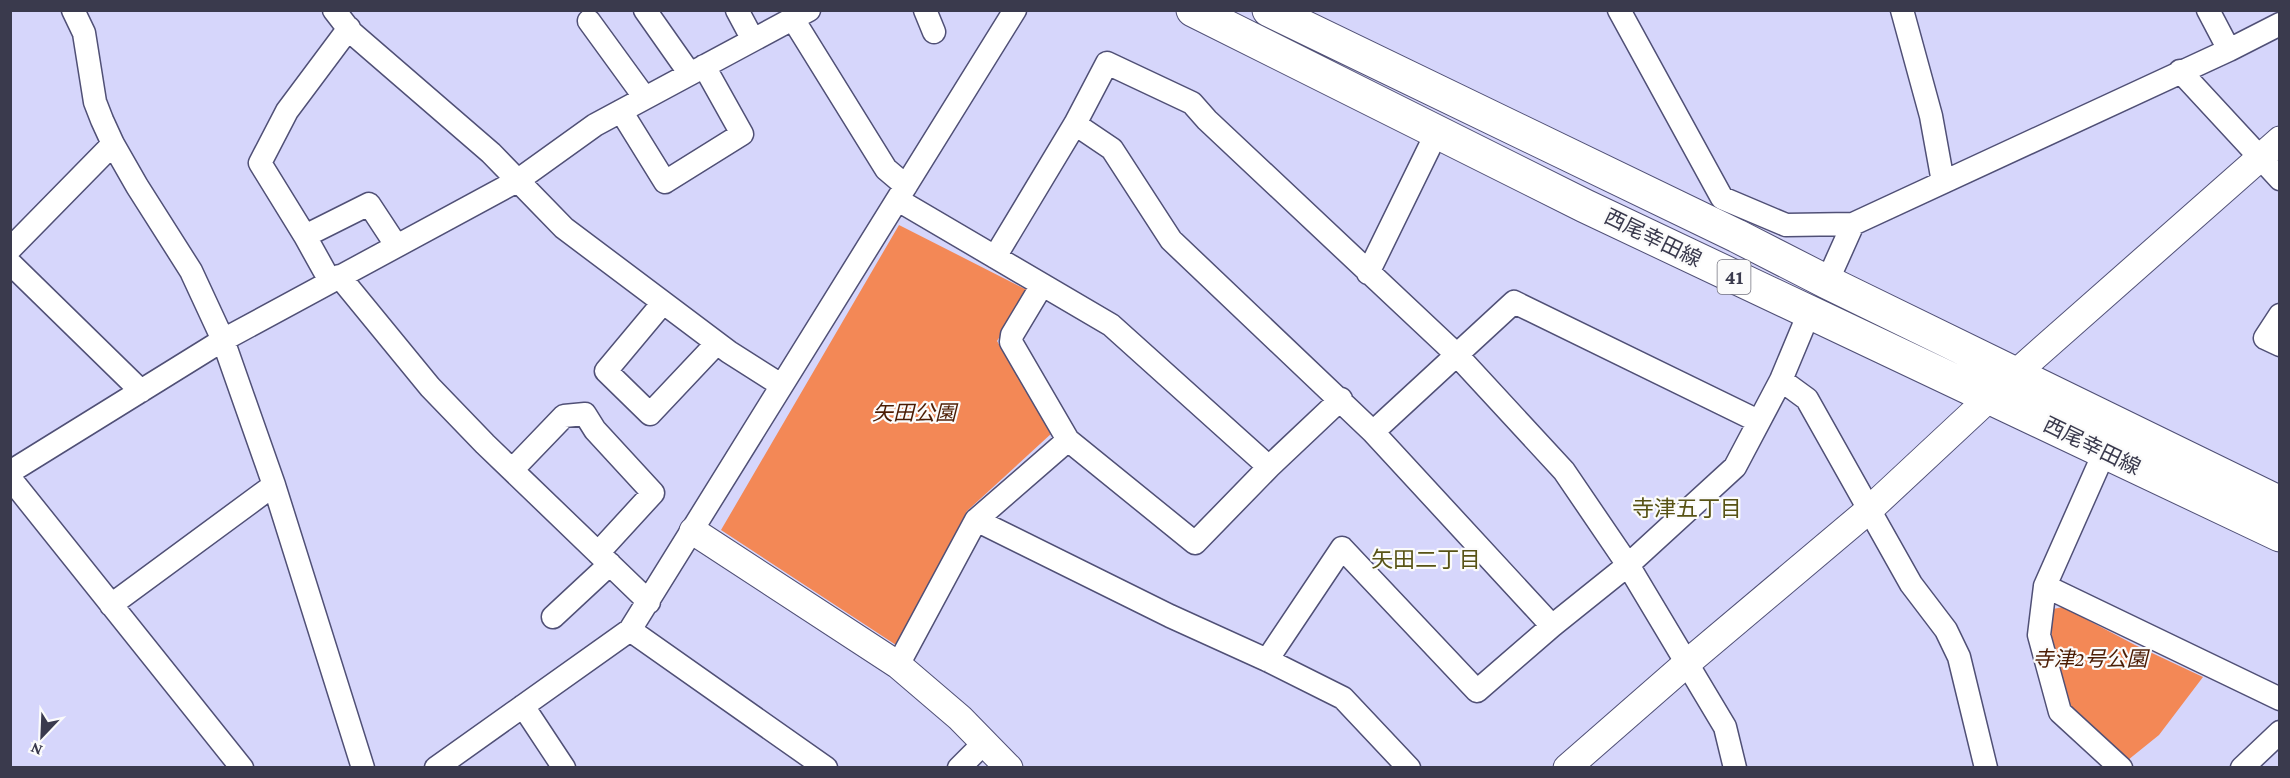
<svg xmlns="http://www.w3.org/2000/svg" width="2290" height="778" font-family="'Crimson Pro','Noto Sans JP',serif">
	<rect width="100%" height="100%" fill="#d6d6fb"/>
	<path fill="#f38856" d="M 899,225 L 1029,291 L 997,341 L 1052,433 L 967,511 L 896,645 L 721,530 Z
		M 2063,607 L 2135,645 L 2203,677 L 2159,735 L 2128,760 L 2068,707 L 2051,640 L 2053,609 Z"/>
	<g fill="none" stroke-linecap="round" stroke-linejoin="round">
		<g stroke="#505076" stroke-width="25">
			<path id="minor" d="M 73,10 L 84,33 L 95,102 L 102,120 L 113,144 L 137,186 L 191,271 L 223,340 L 274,485 L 363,768
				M 334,10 L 351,32 L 491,153 L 564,228 L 729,352 L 781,385
				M 645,10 L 690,74
				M 737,10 L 753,40
				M 925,10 L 934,32
				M 1619,10 L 1722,198 L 1786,225 L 1853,224 L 2229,50 L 2280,24
				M 1902,10 L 1931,116 L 1943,182
				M 2208,10 L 2229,50
				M 793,19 L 886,169 L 906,186
				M 589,21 L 645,98
				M 2180,71 L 2280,179
				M 621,111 L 665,182 L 742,134 L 704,66
				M 1075,124 L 1112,149 L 1171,240 L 1373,432 L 1552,626
				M 898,200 L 1111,325 L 1269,467 L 1341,399
				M 305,236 L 369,204 L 396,245
				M 10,249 L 113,144
				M 995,257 L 1075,124 L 1107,63 L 1192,103 L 1207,120 L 1456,354 L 1564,471 L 1628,565 L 1725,727 L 1735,768
				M 10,263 L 141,391
				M 1368,273 L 1437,132
				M 339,276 L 430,387 L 485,444 L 649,602
				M 330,281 L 305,236 L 260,163 L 287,111 L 349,28
				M 1827,282 L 1853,224
				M 662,304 L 606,371 L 650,414 L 717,343
				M 2280,315 L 2265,338 L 2280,345
				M 1781,380 L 1807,399 L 1911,584 L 1946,630 L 1959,657 L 1986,768
				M 1373,432 L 1514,302 L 1758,421
				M 1068,440 L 1195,543 L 1269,467
				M 2104,453 L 2045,586 L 2039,635 L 2060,712 L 2121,768
				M 512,470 L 564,416 L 585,414 L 595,430 L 653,493 L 598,553
				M 10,472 L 223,340 L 517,181 L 595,125 L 809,10
				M 10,478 L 242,768
				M 976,520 L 1170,616 L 1267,660 L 1343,698 L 1409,768
				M 2045,586 L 2280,699
				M 111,605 L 274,485
				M 553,617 L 610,564
				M 630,630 L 826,768
				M 1267,660 L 1342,548 L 1477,691 L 1552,626 L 1628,565 L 1735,467 L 1781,380 L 1809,313
				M 898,665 L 976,520 L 1068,440 L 1011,342 L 1012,335 L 1042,285
				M 523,706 L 564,768
				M 436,768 L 630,630 L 1015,10
				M 959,768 L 985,742
				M 2242,768 L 2280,732"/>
		</g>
		<g stroke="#505076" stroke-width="29">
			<path id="tertiary" d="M 693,531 L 898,665 L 960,718 L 1009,768
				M 1567,768 L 1686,664 L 1870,509 L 2016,373 L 2280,140"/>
		</g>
		<g stroke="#505076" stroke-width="35">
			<path id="primary" d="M 1193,10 L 1585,206 L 2280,535
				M 1269,10 L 1737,236 L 1827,282 L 2280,503"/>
		</g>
		<use href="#minor" stroke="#fff" stroke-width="22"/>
		<use href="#tertiary" stroke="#fff" stroke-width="27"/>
		<use href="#primary" stroke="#fff" stroke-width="33"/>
	</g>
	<g text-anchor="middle" stroke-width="4.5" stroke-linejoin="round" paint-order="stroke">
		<rect fill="#fbfbfb" stroke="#747481" stroke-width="1.5" x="1717.5" y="260" width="33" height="34" rx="4.5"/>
		<g font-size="20" font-weight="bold" fill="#3a3a4d">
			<text x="1734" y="284">41</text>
		</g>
		<g font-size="21" fill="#3a3a4d" stroke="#fbfbfb">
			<text transform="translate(1653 238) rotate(26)" y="7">西尾幸田線</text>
			<text transform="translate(2092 446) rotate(26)" y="7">西尾幸田線</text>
		</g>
		<g font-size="21" font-style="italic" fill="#4b1c03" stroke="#fbfbfb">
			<text x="914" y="420">矢田公園</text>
			<text x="2090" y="666">寺津2号公園</text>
		</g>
		<g font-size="22" fill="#575215" stroke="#fbfbfb">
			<text x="1687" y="516">寺津五丁目</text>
			<text x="1426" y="567">矢田二丁目</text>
		</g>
	</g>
	<rect width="2290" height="778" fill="none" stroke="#3a3a4d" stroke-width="24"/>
	<g transform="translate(42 736) rotate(203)" stroke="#fbfbfb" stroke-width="4.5" paint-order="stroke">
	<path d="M0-4.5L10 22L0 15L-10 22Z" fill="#3a3a4d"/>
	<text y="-9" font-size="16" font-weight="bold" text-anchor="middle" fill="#3a3a4d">N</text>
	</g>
</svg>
